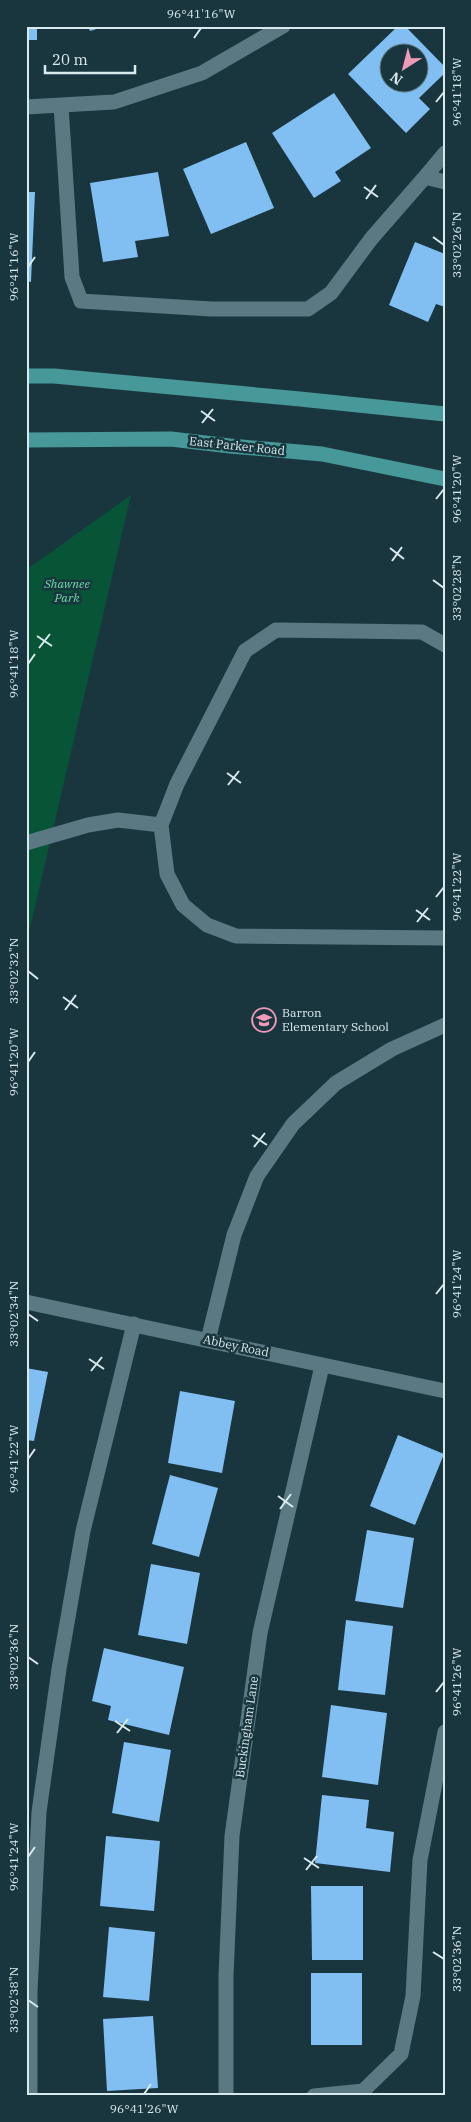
<svg xmlns="http://www.w3.org/2000/svg" width="471" height="2122" font-family="'IBM Plex Serif',serif">
	<rect width="100%" height="100%" fill="#19363e"/>
	<path fill="#075437" d="M 131,495 L 26,945 L 26,570 Z"/>
	<path fill="#81bff3" fill-rule="evenodd" d="M 26,26 L 37,26 L 37,40 L 26,40 Z
		M 88,26 L 103,26 L 103,27 L 90,31 Z
		M 398,26 L 405,26 L 445,67 L 445,73 L 419,98 L 430,109 L 406,133 L 348,74 ZM 388,52 L 418,52 L 418,82 L 388,82 Z
		M 334,93 L 371,148 L 335,172 L 341,181 L 314,198 L 272,133 Z
		M 246,142 L 274,208 L 211,234 L 183,169 Z
		M 158,172 L 169,236 L 135,241 L 138,257 L 103,262 L 90,183 Z
		M 26,192 L 35,192 L 31,282 L 26,281 Z
		M 415,242 L 445,254 L 445,307 L 436,304 L 428,322 L 389,305 Z
		M 26,1368 L 48,1372 L 34,1441 L 26,1440 Z
		M 180,1391 L 235,1401 L 222,1473 L 168,1463 Z
		M 398,1435 L 444,1454 L 415,1525 L 370,1506 Z
		M 170,1475 L 218,1488 L 199,1557 L 152,1544 Z
		M 367,1530 L 414,1538 L 403,1608 L 355,1601 Z
		M 151,1564 L 200,1573 L 187,1644 L 138,1635 Z
		M 346,1620 L 393,1626 L 385,1695 L 338,1690 Z
		M 104,1648 L 184,1667 L 169,1735 L 108,1720 L 111,1706 L 92,1701 Z
		M 331,1705 L 387,1713 L 378,1785 L 322,1777 Z
		M 124,1742 L 171,1750 L 159,1822 L 112,1813 Z
		M 322,1795 L 369,1800 L 366,1828 L 394,1832 L 390,1872 L 315,1863 Z
		M 106,1836 L 160,1841 L 154,1911 L 100,1906 Z
		M 311,1886 L 363,1886 L 363,1960 L 312,1960 Z
		M 109,1927 L 155,1932 L 149,2001 L 103,1997 Z
		M 311,1973 L 362,1973 L 362,2045 L 311,2045 Z
		M 153,2016 L 158,2088 L 107,2091 L 103,2019 Z"/>
	<g fill="none" stroke-linecap="round" stroke-linejoin="round">
		<path stroke="#5a7982" stroke-width="15" d="M 61,105 L 72,277 L 81,301 L 211,309 L 308,309 L 331,293 L 371,239 L 425,177
			M 26,107 L 114,102 L 202,73 L 283,26
			M 445,153 L 425,177 L 445,182
			M 445,645 L 422,632 L 276,630 L 245,651 L 177,784 L 161,825 L 167,874 L 183,905 L 207,925 L 236,936 L 445,938
			M 26,843 L 88,825 L 118,820 L 161,825
			M 26,1302 L 445,1391
			M 208,1340 L 234,1235 L 257,1176 L 293,1124 L 336,1083 L 392,1049 L 445,1025
			M 30,2096 L 30,1991 L 39,1812 L 59,1669 L 83,1531 L 134,1324
			M 226,2096 L 226,1976 L 232,1836 L 260,1633 L 322,1366
			M 314,2096 L 363,2091 L 401,2054 L 413,1996 L 420,1860 L 445,1732"/>
		<path stroke="#469998" stroke-width="15" d="M 26,376 L 54,376 L 300,399 L 445,414
			M 26,440 L 171,439 L 230,446 L 322,454 L 445,479"/>
	</g>
	<path fill="none" stroke="#d9eaef" stroke-width="2" d="M 194,38 L 201,28M 436,102 L 444,92M 364,187 L 378,197M 366,199 L 376,185M 433,237 L 444,245M 28,267 L 35,257M 201,411 L 215,421M 202,423 L 213,409M 436,499 L 444,489M 390,548 L 404,559M 392,561 L 402,547M 433,580 L 444,588M 37,636 L 52,646M 39,648 L 50,634M 28,664 L 35,654M 227,773 L 241,783M 228,785 L 239,771M 436,897 L 444,887M 416,910 L 430,920M 417,922 L 428,908M 28,971 L 38,979M 63,997 L 78,1008M 65,1010 L 76,995M 28,1062 L 35,1052M 252,1135 L 267,1145M 254,1147 L 265,1133M 436,1294 L 444,1284M 28,1314 L 38,1321M 89,1359 L 104,1369M 91,1371 L 102,1357M 28,1459 L 35,1449M 278,1496 L 293,1507M 280,1509 L 291,1494M 28,1657 L 38,1664M 436,1692 L 444,1682M 115,1721 L 130,1731M 117,1733 L 128,1719M 28,1857 L 35,1847M 304,1858 L 319,1868M 306,1870 L 317,1856M 433,1952 L 444,1959M 28,2000 L 38,2007M 144,2094 L 151,2084"/>
	<defs>
		<g id="school-ring" transform="scale(1.25)"><circle r="9.5" fill="#19363e" stroke="#ef9ab8" stroke-width="1.5"/><path d="M0-5L7-2L0 1L-7-2ZM-4 1L0 2.5L4 1V4Q0 6-4 4Z" fill="#ef9ab8"/></g>
	</defs>
	<g fill-rule="evenodd">
		<use href="#school-ring" x="264" y="1020"/>
	</g>
	<g text-anchor="middle" stroke-width="5" stroke-linejoin="round" paint-order="stroke">
		<g font-size="12" fill="#d9eaef" stroke="#19363e">
			<text transform="translate(237 446) rotate(6)" y="4">East Parker Road</text>
			<text transform="translate(236 1346) rotate(12)" y="4">Abbey Road</text>
			<text transform="translate(247 1727) rotate(-82)" y="4">Buckingham Lane</text>
		</g>
		<g font-size="12" font-style="italic" fill="#6cdca7" stroke="#19363e">
			<text x="67" y="588">Shawnee<tspan x="67" dy="14">Park</tspan></text>
		</g>
		<g font-size="12" fill="#d9eaef" stroke="#19363e" text-anchor="start">
			<text x="282" y="1017">Barron<tspan x="282" dy="14">Elementary School</tspan></text>
		</g>
	</g>
	<rect width="471" height="2122" fill="none" stroke="#19363e" stroke-width="55"/>
	<g transform="translate(404 68) rotate(216)"><circle r="24" fill="#19363e" stroke="#667e85"/>
	<path d="M0-4L9 19L0 12L-9 19Z" fill="#ef9ab8"/>
	<text y="-8" font-size="14" font-weight="bold" text-anchor="middle" fill="#d9eaef">N</text>
	</g>
	<path d="M45 65v8h90v-8" fill="none" stroke="#d9eaef" stroke-width="2.5"/>
	<text x="52" y="65" font-size="15" fill="#d9eaef" stroke="#19363e" stroke-width="4" paint-order="stroke">20 m</text>
	<rect x="28" y="28" width="416" height="2066" fill="none" stroke="#d9eaef" stroke-width="2"/>
	<g font-size="12" text-anchor="middle" fill="#d9eaef">
		<text x="201" y="18">96°41'16"W</text>
		<text transform="translate(457 92) rotate(-90)" y="4">96°41'18"W</text>
		<text transform="translate(457 245) rotate(-90)" y="4">33°02'26"N</text>
		<text transform="translate(14 267) rotate(-90)" y="4">96°41'16"W</text>
		<text transform="translate(457 489) rotate(-90)" y="4">96°41'20"W</text>
		<text transform="translate(457 588) rotate(-90)" y="4">33°02'28"N</text>
		<text transform="translate(14 664) rotate(-90)" y="4">96°41'18"W</text>
		<text transform="translate(457 887) rotate(-90)" y="4">96°41'22"W</text>
		<text transform="translate(14 971) rotate(-90)" y="4">33°02'32"N</text>
		<text transform="translate(14 1062) rotate(-90)" y="4">96°41'20"W</text>
		<text transform="translate(457 1284) rotate(-90)" y="4">96°41'24"W</text>
		<text transform="translate(14 1314) rotate(-90)" y="4">33°02'34"N</text>
		<text transform="translate(14 1459) rotate(-90)" y="4">96°41'22"W</text>
		<text transform="translate(14 1657) rotate(-90)" y="4">33°02'36"N</text>
		<text transform="translate(457 1682) rotate(-90)" y="4">96°41'26"W</text>
		<text transform="translate(14 1857) rotate(-90)" y="4">96°41'24"W</text>
		<text transform="translate(457 1959) rotate(-90)" y="4">33°02'36"N</text>
		<text transform="translate(14 2000) rotate(-90)" y="4">33°02'38"N</text>
		<text x="144" y="2113">96°41'26"W</text>
	</g>
</svg>
